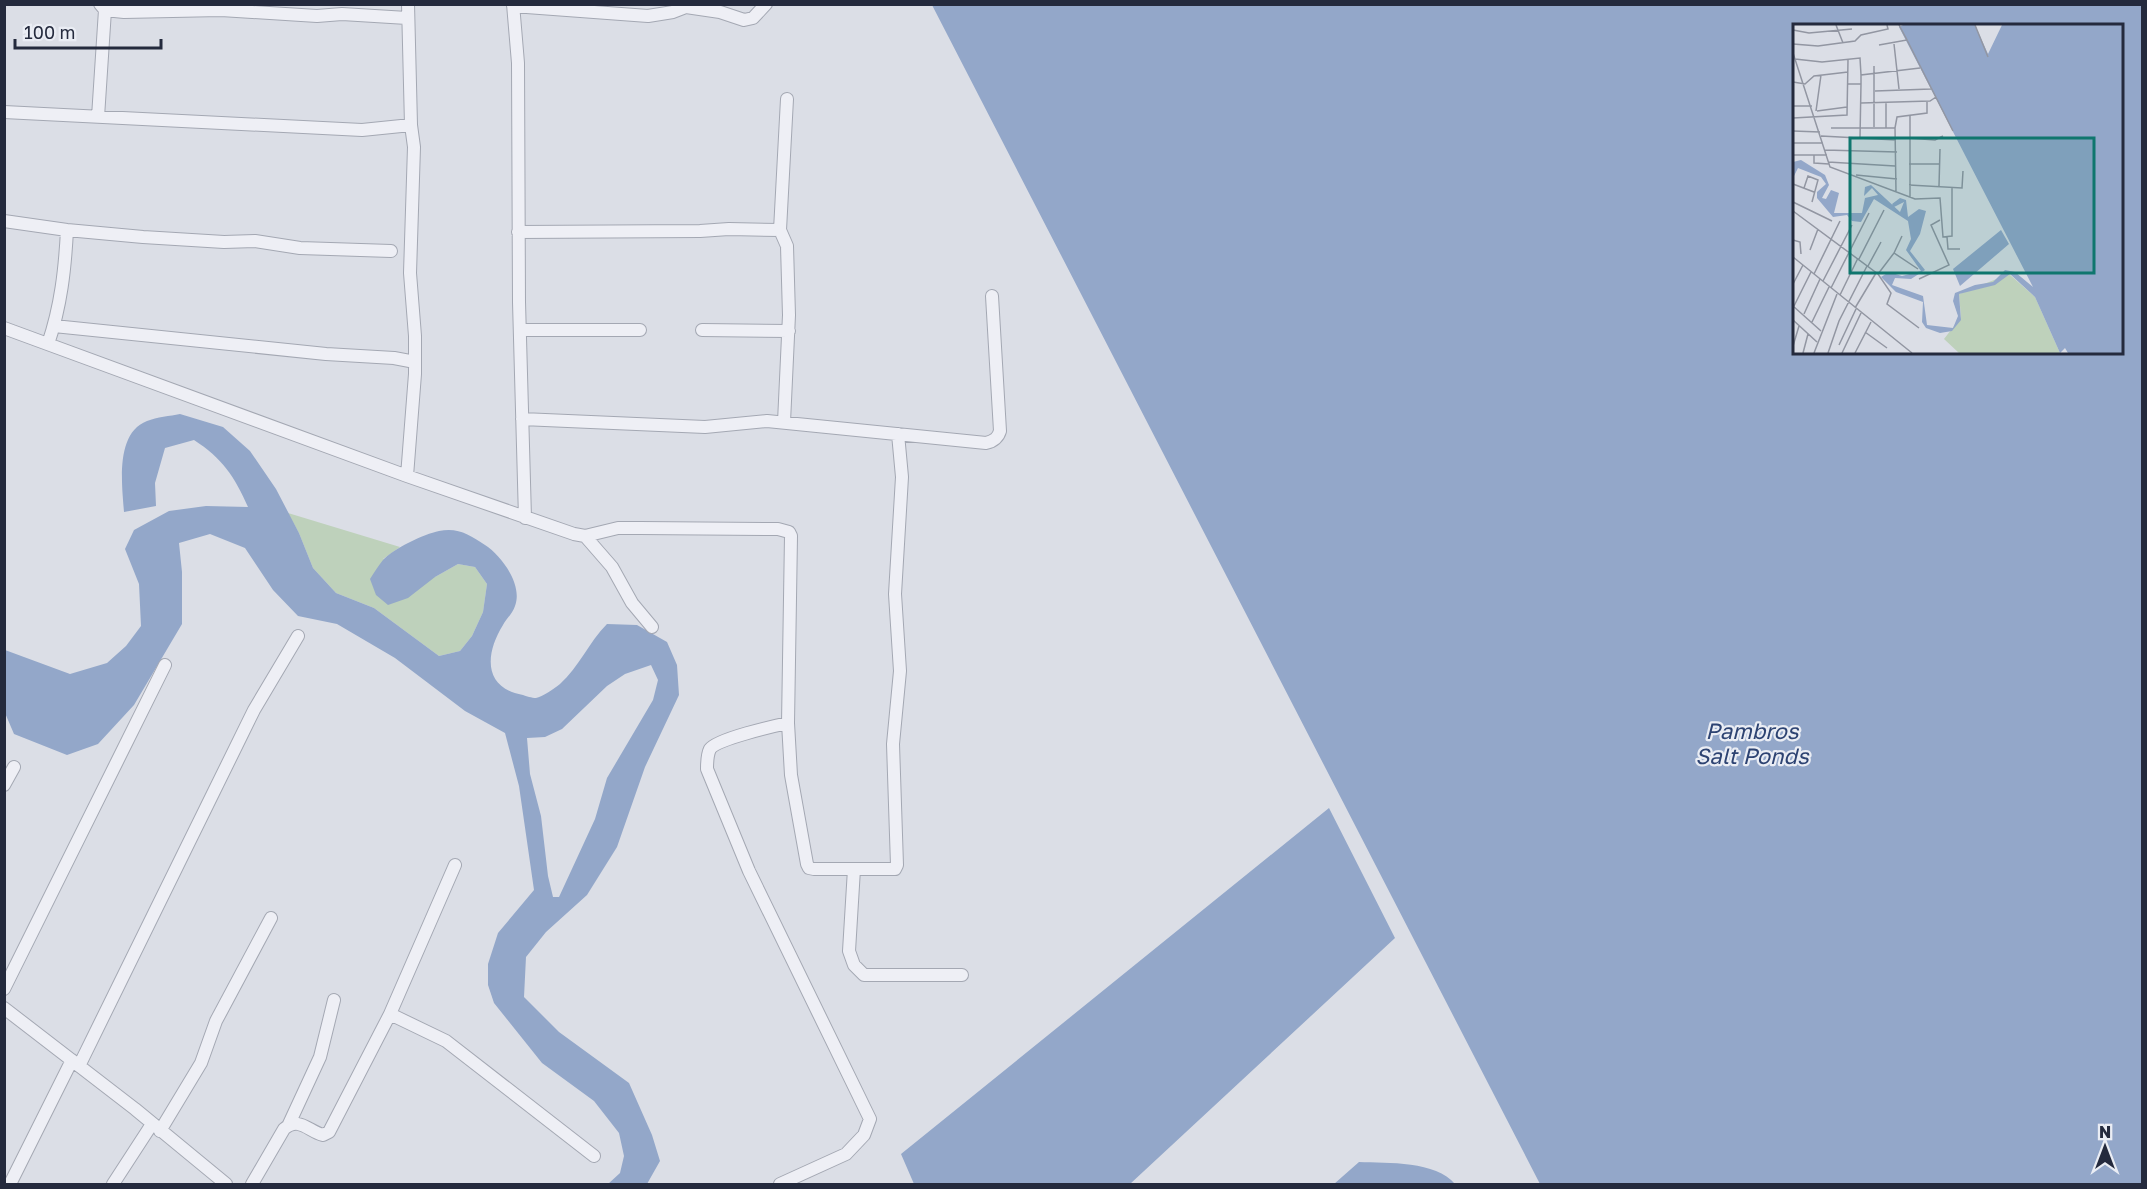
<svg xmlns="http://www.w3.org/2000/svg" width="2147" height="1189" font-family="'Golos Text',sans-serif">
	<rect width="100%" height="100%" fill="#dbdee6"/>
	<path fill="#bed1bb" d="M 288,513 L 400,547 L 383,559 L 435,577 L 458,564 L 475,567 L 487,584 L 483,612 L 472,636 L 460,651 L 439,656 L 374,608 L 336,593 L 313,568 L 299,533 Z"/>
	<path fill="#93a7c9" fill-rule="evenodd" d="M 932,5 L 2142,5 L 2142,1184 L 1540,1184 ZM 1794,26 L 2122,26 L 2122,352 L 1794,352 Z
		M 180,414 L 223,427 L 250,451 L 276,489 L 299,533 L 313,568 L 336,593 L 374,608 L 439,656 L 460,651 L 472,636 L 483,612 L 487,584 L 475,567 L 458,564 L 435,577 L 408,598 L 388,605 L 376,595 L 370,579 C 374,573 378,566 383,560 C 393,549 424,534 439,531 C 458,527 470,535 485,545 C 502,556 523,585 515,606 C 513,613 506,619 503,625 C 485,654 483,688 523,695 C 526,696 532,698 536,698 C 542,697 555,688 560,684 C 579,667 589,642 607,624 L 637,625 L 667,642 L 677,665 L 679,695 L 645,767 L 617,847 L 587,895 L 546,932 L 526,957 L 524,997 L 559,1032 L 629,1083 L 652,1135 L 660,1161 L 647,1184 L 608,1184 L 620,1173 L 624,1156 L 619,1133 L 594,1101 L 542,1063 L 494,1003 L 488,985 L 488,964 L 498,933 L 534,890 L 519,786 L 505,733 L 465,711 L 395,658 L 337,624 L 298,616 L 273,590 L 245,548 L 210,534 L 179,543 L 182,572 L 182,624 L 134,705 L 98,744 L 67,755 L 14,734 L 5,713 L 5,650 L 70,674 L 107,663 L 126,646 L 141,626 L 139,584 L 125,549 L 134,530 L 169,511 L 206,506 L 248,507 C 235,477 222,458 194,440 L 165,448 L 155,483 L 156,506 L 124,512 C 122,485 115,433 147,421 C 157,417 170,416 180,414 ZM 651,665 L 658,680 L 653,700 L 607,778 L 595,819 L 559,897 L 553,897 L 548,876 L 541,816 L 530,774 L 527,738 L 545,737 L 562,729 L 607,686 L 625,674 Z
		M 1329,808 L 1395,938 L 1130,1184 L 914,1184 L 901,1154 Z
		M 1359,1162 C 1388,1163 1436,1161 1455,1184 L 1334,1184 Z"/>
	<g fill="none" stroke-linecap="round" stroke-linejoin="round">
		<g stroke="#a4a8b3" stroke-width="14">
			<path id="minor" d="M 100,4 L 105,10 L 124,12 L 221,10 L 317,16 L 342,14 L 407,18
				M 513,4 L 518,63 L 519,302 L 525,518
				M 513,6 L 648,16 L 673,12 L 686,7 L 720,12 L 744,20 L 753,18 L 766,4
				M 4,112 L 362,130 L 411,125
				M 98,117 L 105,10
				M 4,221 L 67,230 L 143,237 L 224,242 L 255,241 L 300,248 L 391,251
				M 518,232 L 700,231 L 729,229 L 780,230
				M 54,326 L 326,354 L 394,358 L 415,362
				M 4,328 L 407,476 L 574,534 L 585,536 L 618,528 L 640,528 L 778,529 L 789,532 L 791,536 L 788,723 L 791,775 L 807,864 L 809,868 L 814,869 L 895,869 L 897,865 L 893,744 L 900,671 L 895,594 L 902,477 L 898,434
				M 520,330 L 640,330
				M 702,330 L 789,331
				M 48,344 C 61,306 65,269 67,230
				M 522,419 L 705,427 L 767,421 L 986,443 C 994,441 998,438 1000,431 L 992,296
				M 784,422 L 789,315 L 787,246 L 780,230 L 787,99
				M 407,476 L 415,374 L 415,336 L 410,273 L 414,147 L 411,125 L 408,4
				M 585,536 L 612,567 L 632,603 L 652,627
				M 4,785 L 14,767
				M 854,869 L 849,951 L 854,965 L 864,975 L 962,975
				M 4,989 L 165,665
				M 4,1008 L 135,1109 L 226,1184
				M 390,1014 L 455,865
				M 79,1066 L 254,710 L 298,636
				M 289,1124 L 320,1057 L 334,1000
				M 160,1131 L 201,1063 L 216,1021 L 271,918
				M 10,1184 L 72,1060
				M 113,1184 L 152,1124
				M 252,1184 L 284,1129 C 299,1116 308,1131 323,1135 L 329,1132 L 390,1014 L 446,1041 L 594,1156
				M 780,1184 L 846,1154 L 864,1135 L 870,1119 L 749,871 L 707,769 C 707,763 707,755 710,749 C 717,739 774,726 788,723"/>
		</g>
		<use href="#minor" stroke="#eeeff5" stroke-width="12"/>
	</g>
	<g text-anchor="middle" stroke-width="4.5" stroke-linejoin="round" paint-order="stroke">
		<g font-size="22" font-style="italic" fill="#2d4372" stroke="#eaedf4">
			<text x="1752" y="739">Pambros<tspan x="1752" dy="25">Salt Ponds</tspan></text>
		</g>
	</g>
	<g transform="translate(1793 24)">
		<rect width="330" height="330" fill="#dbdee6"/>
		<path d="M 216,250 L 242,273 L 267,329 L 166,329 L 151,315 L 168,293 L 166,270 Z" fill="#bed1bb"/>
		<path d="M 110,1 L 182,1 L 195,30 L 209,1 L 330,1 L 330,329 L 275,329 L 272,324 L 267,329 L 242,273 L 217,250 L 202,261 L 166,270 L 168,296 L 159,307 L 147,309 L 133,304 L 129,298 L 130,278 L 103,268 L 88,253 L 96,248 L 109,252 L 128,247 L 113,226 L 118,215 L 115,197 L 81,175 L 68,198 L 59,197 L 54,191 L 40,193 L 24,174 L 24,168 L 33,160 L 28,153 L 5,144 L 0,154 L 0,138 L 8,136 L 32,151 L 36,161 L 29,174 L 33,175 L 38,166 L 46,169 L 41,189 L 69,189 L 72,174 L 85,171 L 79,164 L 71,172 L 72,163 L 78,161 L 107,188 L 111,178 L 101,183 L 99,180 L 107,174 L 113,176 L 115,193 L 126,185 L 133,187 L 127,210 L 117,227 L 132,246 L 118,255 L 102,254 L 99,261 L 130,272 L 134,301 L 160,304 L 165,292 L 160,277 L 162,269 L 182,261 L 200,258 L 212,246 L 222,248 L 240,263 L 106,3 ZM 208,206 L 216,220 L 167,262 L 160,245 Z" fill="#93a7c9"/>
		<path fill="none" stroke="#9296a2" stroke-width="1.5" d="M 43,1 L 50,19M 182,1 L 195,33M 0,6 L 16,9 L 59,5M 114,16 L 160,107M 0,20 L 25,22 L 62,17 L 68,11 L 95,5 L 94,1M 101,20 L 106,65M 86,21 L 114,16 L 106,1M 0,29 L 37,143 L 122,175 L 147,174 L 150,213 L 159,212 L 159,163M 2,35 L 29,38 L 67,34 L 68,51M 0,58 L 12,60 L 21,52 L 55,48M 54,60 L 68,60 L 67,113M 68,60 L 68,51 L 127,44M 82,67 L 138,65M 68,79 L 137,77 L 143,73M 0,82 L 19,82M 23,87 L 28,51M 24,87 L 54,83M 117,91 L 117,173M 0,94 L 54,91 L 55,36M 81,103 L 81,42M 102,103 L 103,168M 38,104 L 102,104 L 104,93 L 134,89 L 134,78M 93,104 L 93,78M 0,107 L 27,108M 28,112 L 103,116M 115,114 L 142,116 L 150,112M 0,119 L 30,119M 32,126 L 104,128M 0,131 L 34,131M 21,131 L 21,139 L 36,140M 35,138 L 102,142M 116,140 L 146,140M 63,151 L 104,155M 0,160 L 21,168M 116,161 L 169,164 L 170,147M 146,162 L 147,125M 11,164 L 15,152 L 25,156 L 19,178M 0,178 L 39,197M 0,187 L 85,250 L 98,269 L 94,280 L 126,304M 154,213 L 155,225 L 167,225M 0,216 L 7,218 L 8,230M 17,226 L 25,205M 101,229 L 109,212M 0,233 L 119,329M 66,235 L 91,186M 75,242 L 88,218M 21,250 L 47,197M 85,250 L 101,229 L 125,245M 126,255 L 156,241 L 138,201 L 147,196M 30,257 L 59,201M 0,260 L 10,241M 38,264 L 76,189M 47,271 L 65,234M 0,282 L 28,307M 1,282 L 18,248M 62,284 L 83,249M 11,290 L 27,255M 0,296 L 24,318M 19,298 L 36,263M 72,308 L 94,324M 46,321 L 63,285M 0,322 L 6,302M 10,329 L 15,310M 21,329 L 44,270M 35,329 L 46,297 L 74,242M 49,329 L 68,289M 62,329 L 78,298"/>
		<path fill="#0f766e" fill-opacity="0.15" stroke="#0f766e" stroke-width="3" d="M 57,114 L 301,114 L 301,249 L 57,249 Z"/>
		<rect width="330" height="330" fill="none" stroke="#242a3d" stroke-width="3"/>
	</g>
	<rect width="2147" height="1189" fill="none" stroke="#242a3d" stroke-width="12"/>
	<g transform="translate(2105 1147)" stroke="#eaedf4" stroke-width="4.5" paint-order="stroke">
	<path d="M0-4.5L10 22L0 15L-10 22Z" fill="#242a3d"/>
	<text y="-9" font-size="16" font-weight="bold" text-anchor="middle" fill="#242a3d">N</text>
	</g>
	<path d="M15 39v9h146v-9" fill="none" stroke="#242a3d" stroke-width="3"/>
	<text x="24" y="39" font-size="18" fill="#242a3d" stroke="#eaedf4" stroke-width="4.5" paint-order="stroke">100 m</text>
</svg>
